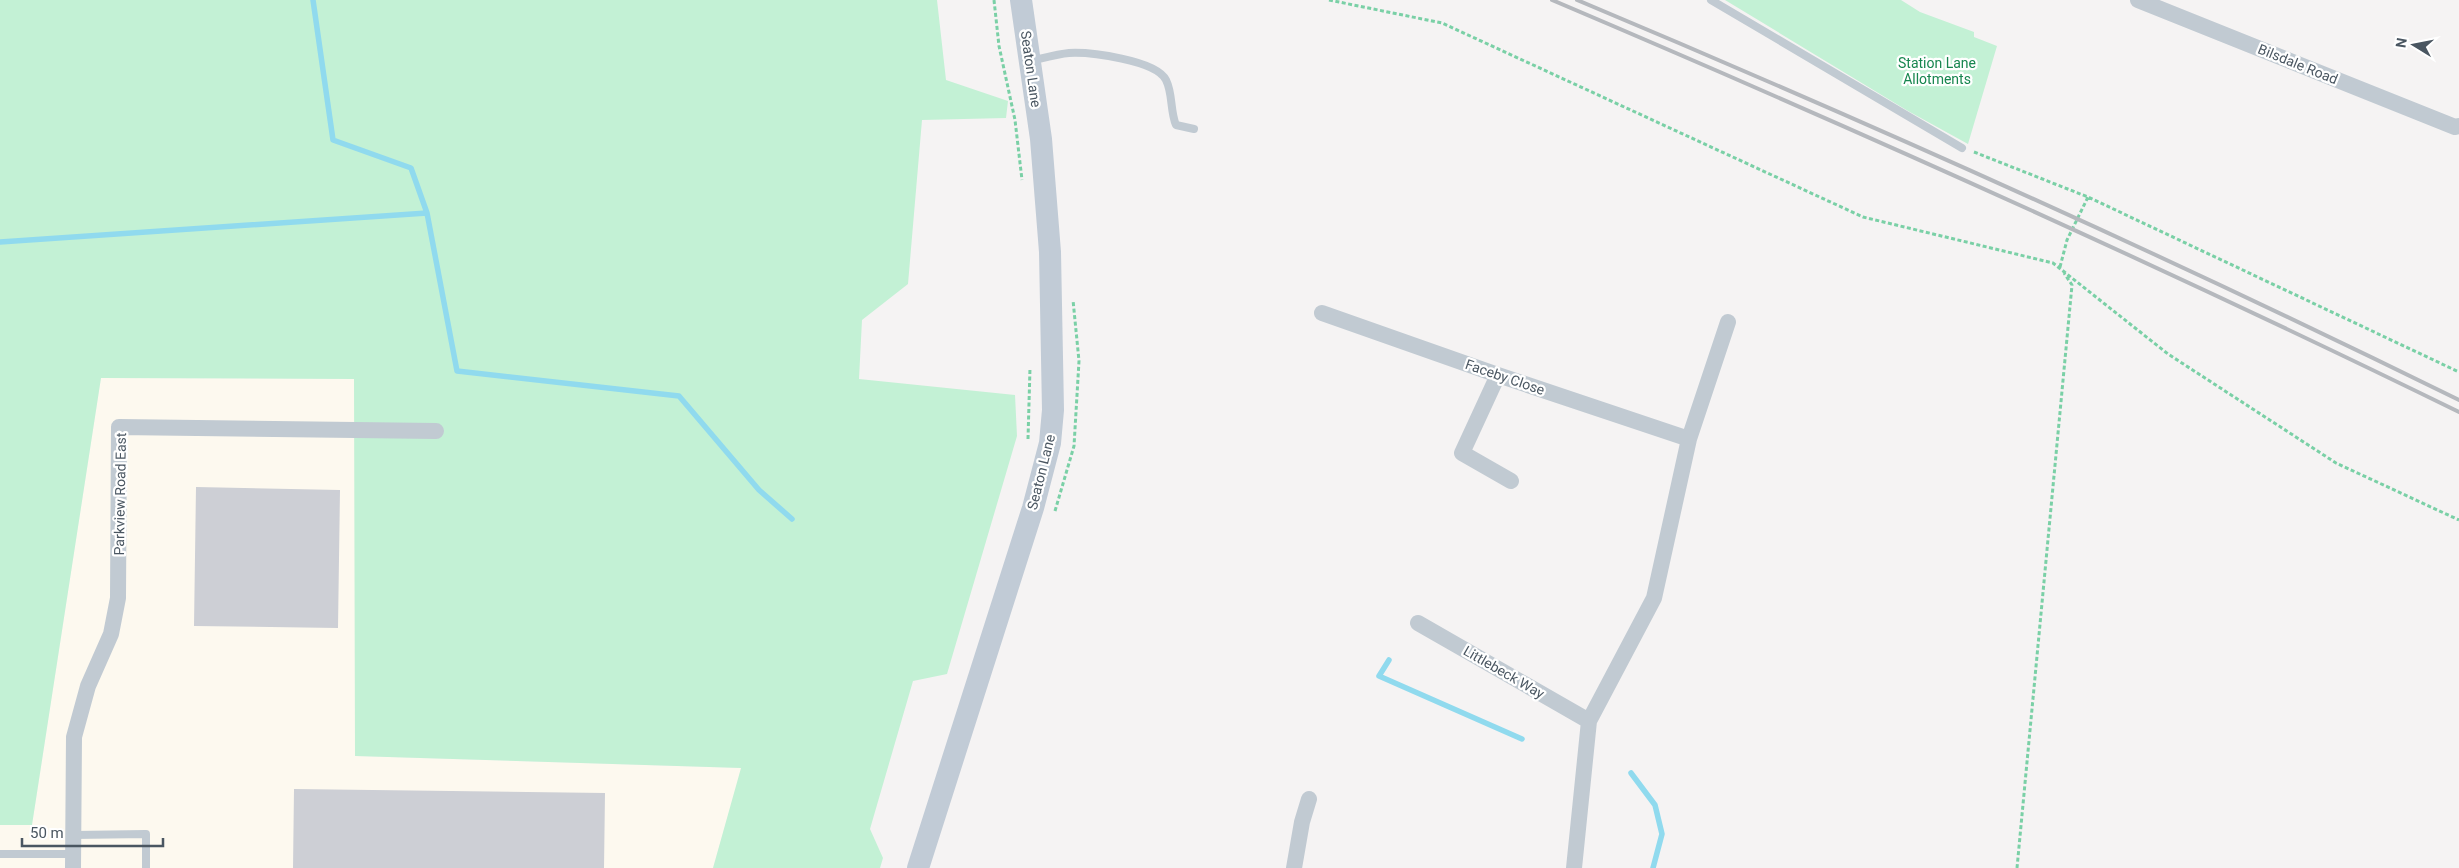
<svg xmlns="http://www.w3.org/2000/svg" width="2459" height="868" font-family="Roboto,sans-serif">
	<rect width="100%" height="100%" fill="#f5f3f3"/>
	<path fill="#fdf9ef" d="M 101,378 L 355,379 L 356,756 L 742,768 L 713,868 L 0,868 L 0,825 L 32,825 Z"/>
	<path fill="#c3f1d5" d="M 0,0 L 937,0 L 946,80 L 1008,101 L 1006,118 L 922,120 L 908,284 L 862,320 L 859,379 L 1015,395 L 1017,436 L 947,674 L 913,681 L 870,829 L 883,858 L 880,868 L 713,868 L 741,768 L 355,756 L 354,379 L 101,378 L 32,825 L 0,825 Z
		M 1725,0 L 1901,0 L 1920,12 L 1974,32 L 1974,37 L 1997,46 L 1968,144 L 1908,111 Z"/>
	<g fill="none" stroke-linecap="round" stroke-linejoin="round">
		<path stroke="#90daee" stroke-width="5.5" d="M 427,213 L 457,371 L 679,396 L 759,490 L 792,519
			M 0,242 L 427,213 L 411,168 L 333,140 L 313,0
			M 1389,660 L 1379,676 L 1522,739
			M 1631,773 L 1655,805 L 1662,834 L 1653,868"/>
	</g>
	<path fill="#cdcfd5" d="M 196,487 L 340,490 L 338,628 L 194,626 Z
		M 294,789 L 605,793 L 604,868 L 293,868 Z"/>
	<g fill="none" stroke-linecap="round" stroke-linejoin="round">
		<path stroke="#7ad0a6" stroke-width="3" stroke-dasharray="4 2.5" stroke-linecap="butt" d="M 994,0 L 999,46 L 1015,120 L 1022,180
			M 1329,0 L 1442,23 L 1863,217 L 2053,263 L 2168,354 L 2336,463 L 2459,520
			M 1974,152 L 2088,197 L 2459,372
			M 2060,267 L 2067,240 L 2088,197
			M 1028,439 L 1030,368
			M 1055,511 L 1074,446 L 1079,361 L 1073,300
			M 2017,868 L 2072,285 L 2064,273"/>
		<path stroke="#c1cad2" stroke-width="8" d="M 1711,0 L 1962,148
			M 1031,61 C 1044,58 1057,54 1069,53 C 1090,52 1156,60 1166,80 C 1173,94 1170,111 1176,125 L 1194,129
			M 74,835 L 146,834 L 146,868
			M 0,854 L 73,854"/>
		<path stroke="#c1cad2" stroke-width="16" d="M 2138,0 L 2455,127 L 2459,126
			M 1322,313 L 1498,375 L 1689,439
			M 1498,375 L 1462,453 L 1511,481
			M 1418,623 L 1589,721
			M 73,868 L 74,737 L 88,686 L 111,634 L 118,598 L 119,427 L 436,431
			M 1294,868 L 1302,822 L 1309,799
			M 1574,868 L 1589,721 L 1654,598 L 1689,439 L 1728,322"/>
		<path stroke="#c1cbd6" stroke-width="22" d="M 918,868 L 1033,508 L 1050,443 L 1053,410 L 1050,252 L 1041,139 L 1021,0"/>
		<path stroke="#b5b8bd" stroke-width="4" d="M 1552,0 C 1858,130 2161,266 2459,412
			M 1577,0 C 1875,125 2169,257 2459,400"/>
	</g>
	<g text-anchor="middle" stroke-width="4.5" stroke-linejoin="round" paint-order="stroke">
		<g font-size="14" fill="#17864f" stroke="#fff">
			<text x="1937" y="68">Station Lane<tspan x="1937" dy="16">Allotments</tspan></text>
		</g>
		<g font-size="14" fill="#4a5661" stroke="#fff">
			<text transform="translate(2298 64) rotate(22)" y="5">Bilsdale Road</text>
			<text transform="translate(1031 69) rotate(82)" y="5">Seaton Lane</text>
			<text transform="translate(1505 377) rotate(19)" y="5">Faceby Close</text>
			<text transform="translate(1041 472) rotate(-76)" y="5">Seaton Lane</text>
			<text transform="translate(120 494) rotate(-89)" y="5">Parkview Road East</text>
			<text transform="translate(1504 672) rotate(30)" y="5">Littlebeck Way</text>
		</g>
	</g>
	<g transform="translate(2414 45) rotate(280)" stroke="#ffffff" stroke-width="4" paint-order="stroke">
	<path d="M0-4L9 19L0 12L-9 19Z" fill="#4a5661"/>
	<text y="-8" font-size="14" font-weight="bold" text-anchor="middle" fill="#4a5661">N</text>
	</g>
	<path d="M22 838v8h141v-8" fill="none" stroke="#4a5661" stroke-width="2.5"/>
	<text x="30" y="838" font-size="15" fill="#4a5661" stroke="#ffffff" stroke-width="4" paint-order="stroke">50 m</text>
</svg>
